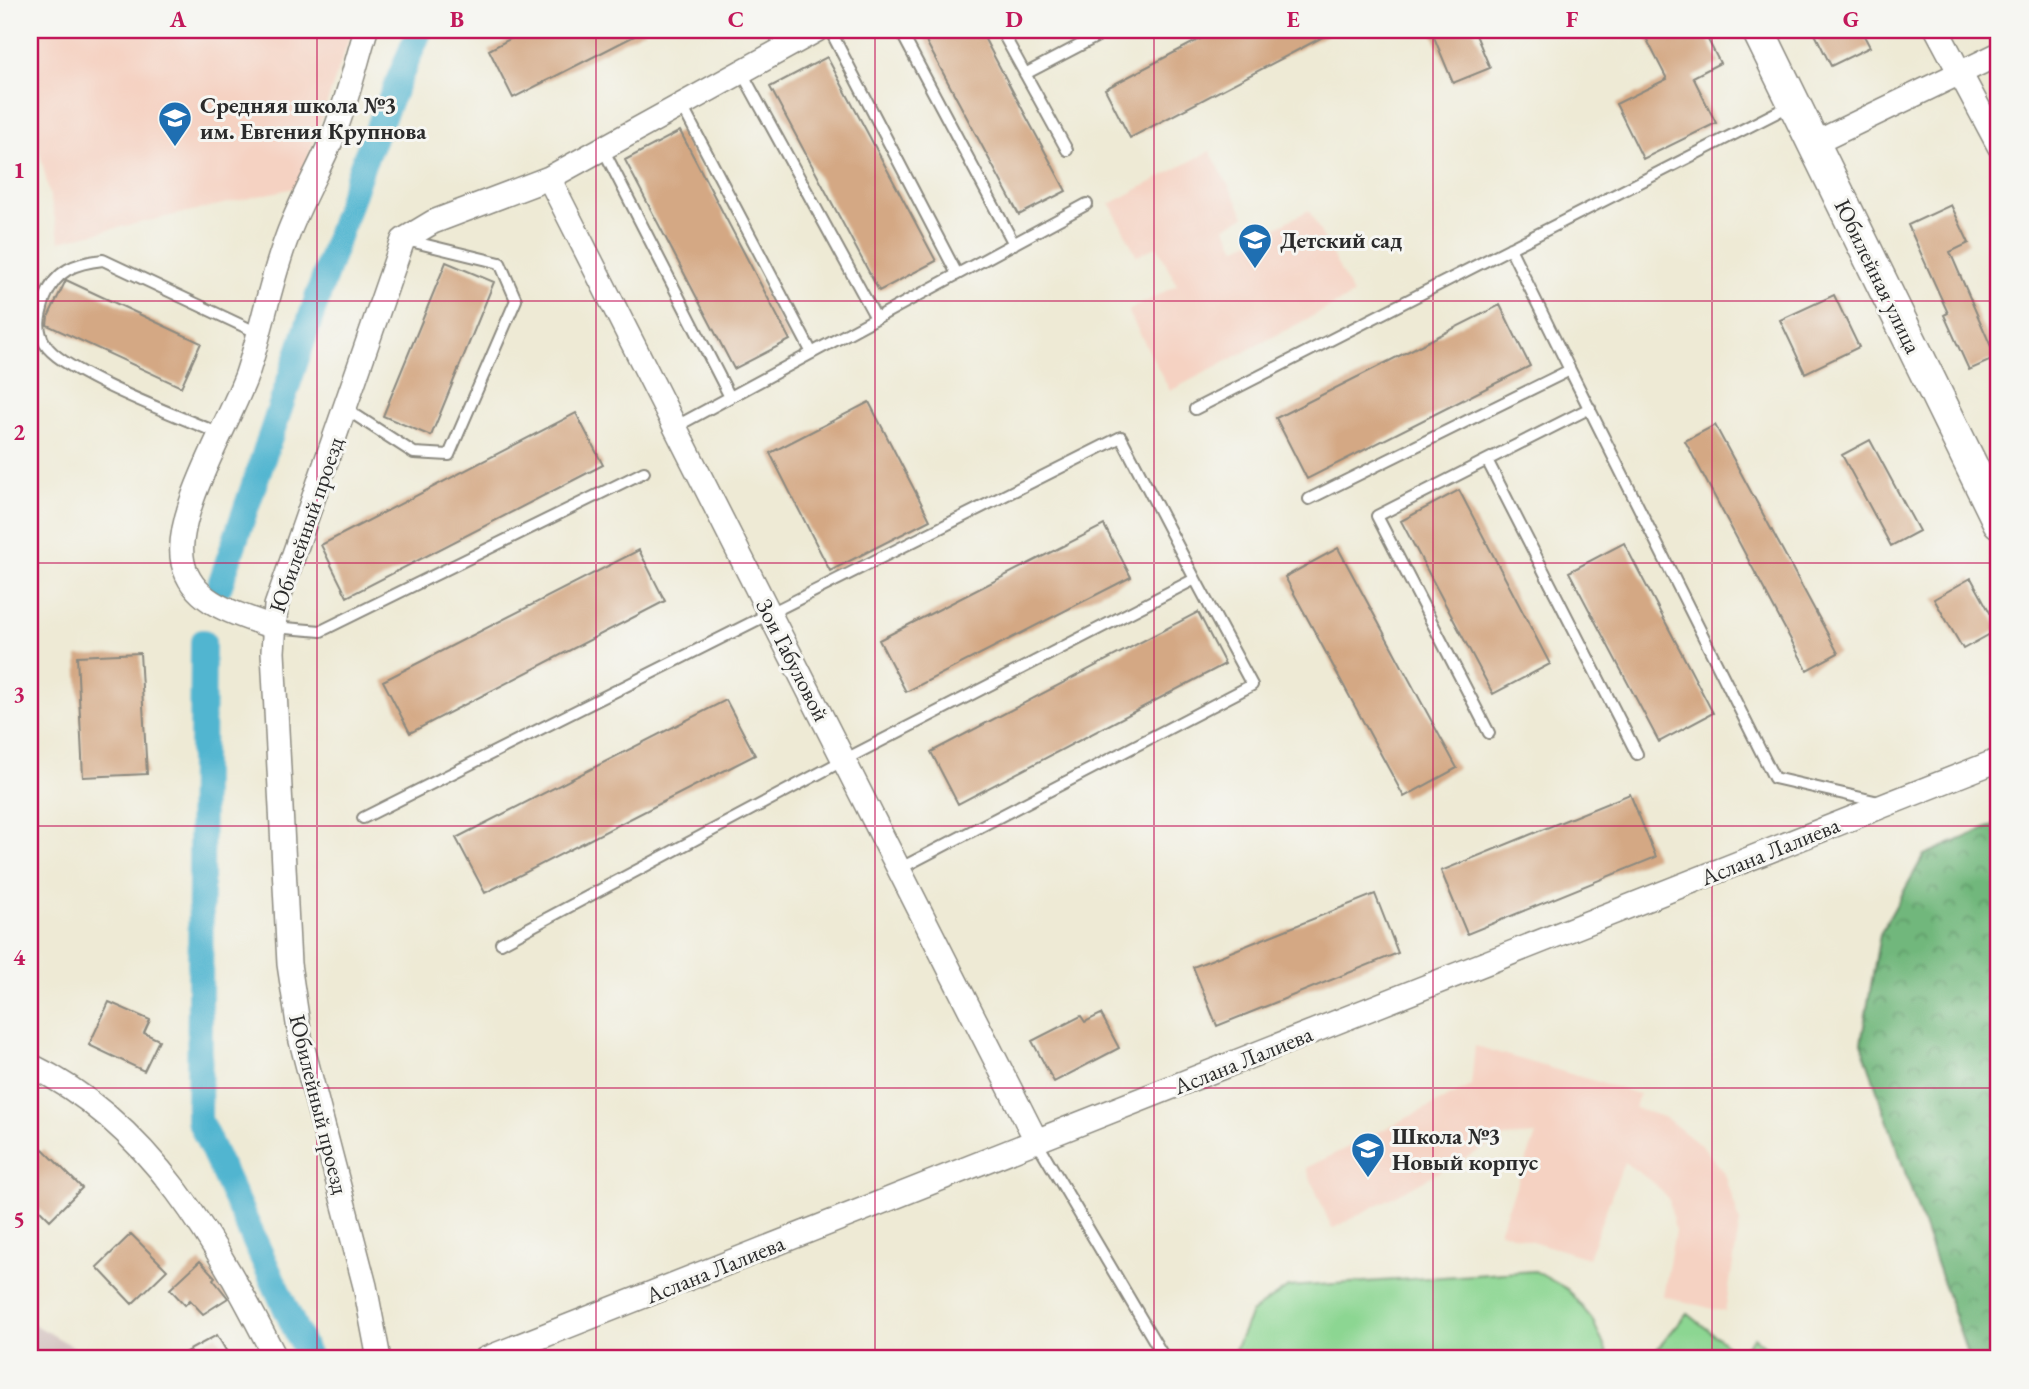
<svg xmlns="http://www.w3.org/2000/svg" width="2029" height="1389" font-family="'EB Garamond',serif">
	<defs>
		<pattern id="forest-crowns" width="20" height="18" patternUnits="userSpaceOnUse" patternTransform="scale(1.75)"><rect width="20" height="18" fill="#71b77c"/><path d="M2 6a3 3 0 1 1 6 0M12 15a3 3 0 1 1 6 0" fill="none" stroke="#5d9566"/></pattern>
	</defs>
	<rect width="100%" height="100%" fill="#f6f6f2"/>
	<filter id="ink" filterUnits="userSpaceOnUse"><feTurbulence type="fractalNoise" baseFrequency=".0143" numOctaves="2"/><feDisplacementMap in="SourceGraphic" scale="14" xChannelSelector="R" yChannelSelector="G"/><feConvolveMatrix kernelMatrix="1 2 1 2 8 2 1 2 1" color-interpolation-filters="sRGB"/></filter>
	<filter id="wash" filterUnits="userSpaceOnUse"><feTurbulence type="fractalNoise" baseFrequency=".00686" numOctaves="4" result="noise"/><feDisplacementMap in="SourceGraphic" scale="28" xChannelSelector="R" yChannelSelector="G"/><feGaussianBlur stdDeviation="1.57" result="paint"/><feColorMatrix in="noise" values="0 0 0 0 0 0 0 0 0 0 0 0 0 0 0 0 0 1.4 0 .05"/><feComposite in="paint" operator="in"/></filter>
	<g filter="url(#wash)">
		<rect width="100%" height="100%" fill="#eeead5"/>
		<path fill="#f5d2c2" d="M 30,30 L 352,30 L 298,187 L 60,241 L 30,109 Z
			M 1210,151 L 1245,216 L 1225,227 L 1236,248 L 1309,210 L 1353,295 L 1170,391 L 1128,311 L 1177,285 L 1157,246 L 1137,256 L 1110,204 Z
			M 1475,1046 L 1639,1094 L 1635,1108 L 1666,1118 L 1703,1147 L 1725,1174 L 1740,1222 L 1725,1312 L 1663,1296 L 1675,1231 L 1669,1200 L 1655,1184 L 1624,1162 L 1588,1258 L 1499,1231 L 1536,1135 L 1505,1137 L 1332,1229 L 1306,1168 L 1471,1086 Z"/>
		<path fill="#d1bfbd" d="M 30,1322 L 95,1359 L 30,1359 Z"/>
		<path fill="url(#forest-crowns)" stroke="#4e7154" stroke-width="2" d="M 1999,823 L 1999,1359 L 1969,1359 L 1861,1043 L 1880,934 L 1924,855 Z"/>
		<path fill="#8cd692" stroke="#5c805e" stroke-width="2" d="M 1535,1271 L 1567,1289 L 1592,1319 L 1610,1359 L 1231,1359 L 1251,1313 L 1288,1287 Z
			M 1687,1313 L 1737,1353 L 1732,1359 L 1649,1359 Z
			M 1754,1337 L 1781,1359 L 1735,1359 Z"/>
		<g fill="none" stroke-linecap="round" stroke-linejoin="round">
			<path stroke="#51b5d0" stroke-width="26" d="M 220,585 L 363,163 L 420,30
				M 203,642 L 199,1120 L 309,1359"/>
		</g>
		<g id="blocks">
			<path fill="#d4a884" d="M 527,30 L 646,30 L 513,98 L 489,50 Z
				M 920,30 L 980,30 L 1066,191 L 1019,215 Z
				M 1217,30 L 1336,30 L 1130,138 L 1105,89 Z
				M 1431,30 L 1474,30 L 1490,68 L 1453,83 Z
				M 1642,30 L 1703,30 L 1720,63 L 1693,77 L 1716,123 L 1643,159 L 1616,104 L 1667,79 Z
				M 1813,30 L 1861,30 L 1870,47 L 1831,66 Z
				M 827,57 L 936,261 L 879,291 L 770,87 Z
				M 680,131 L 790,340 L 734,369 L 625,160 Z
				M 1951,205 L 1969,243 L 1950,252 L 1996,358 L 1969,370 L 1944,315 L 1948,313 L 1908,225 Z
				M 446,262 L 494,282 L 431,436 L 383,416 Z
				M 66,280 L 201,343 L 181,387 L 47,325 L 48,317 Z
				M 1834,295 L 1859,347 L 1805,373 L 1780,320 Z
				M 1500,305 L 1530,366 L 1307,479 L 1276,418 Z
				M 869,402 L 930,520 L 830,571 L 770,453 Z
				M 576,413 L 603,465 L 347,597 L 321,545 Z
				M 1715,425 L 1838,653 L 1807,670 L 1685,441 Z
				M 1870,440 L 1919,531 L 1891,546 L 1842,455 Z
				M 1459,490 L 1550,664 L 1493,694 L 1401,521 Z
				M 1104,525 L 1131,577 L 906,692 L 879,640 Z
				M 1624,543 L 1713,713 L 1659,742 L 1569,572 Z
				M 1338,548 L 1457,768 L 1404,797 L 1285,577 Z
				M 639,550 L 665,601 L 410,733 L 383,681 Z
				M 1971,578 L 1999,629 L 1963,649 L 1934,599 Z
				M 1198,612 L 1225,664 L 958,804 L 931,752 Z
				M 140,653 L 147,774 L 83,777 L 77,656 Z
				M 726,700 L 755,755 L 485,893 L 456,838 Z
				M 1630,794 L 1656,857 L 1467,934 L 1441,871 Z
				M 1375,894 L 1398,953 L 1217,1026 L 1193,967 Z
				M 109,1002 L 150,1020 L 144,1033 L 159,1040 L 144,1071 L 89,1045 Z
				M 1101,1014 L 1119,1048 L 1054,1082 L 1032,1041 L 1081,1016 L 1085,1022 Z
				M 43,1149 L 82,1188 L 50,1220 L 30,1200 L 30,1162 Z
				M 131,1234 L 167,1270 L 132,1304 L 97,1267 Z
				M 200,1261 L 215,1277 L 213,1279 L 228,1298 L 203,1314 L 190,1300 L 185,1305 L 170,1289 Z
				M 217,1335 L 231,1359 L 173,1359 Z"/>
		</g>
	</g>
	<g filter="url(#ink)">
		<use href="#blocks" fill-opacity="0" stroke="#8c8a80" stroke-width="2"/>
		<g fill="none" stroke-linecap="round" stroke-linejoin="round">
			<g stroke="#8c8a80" stroke-width="14">
				<path id="service" d="M 830,30 L 957,274
					M 900,30 L 1014,244
					M 1001,30 L 1067,150
					M 741,71 L 876,318
					M 1025,74 L 1109,30
					M 681,104 L 812,353
					M 602,147 L 730,397
					M 1570,370 L 1774,778 L 1879,802
					M 1590,408 L 1487,460 L 1637,754
					M 346,409 L 414,453 L 449,455 L 516,300 L 500,263 L 406,240
					M 1195,409 L 1791,105
					M 675,427 L 1087,204
					M 220,434 C 184,418 62,373 45,344 C 35,328 40,314 45,298 C 56,270 75,263 103,260 L 258,333
					M 1487,460 L 1377,516 L 1489,733
					M 1309,499 L 1570,370 L 1510,248
					M 273,627 L 321,631 L 644,472
					M 363,818 L 1121,437 L 1195,579 L 844,760 L 501,943
					M 899,869 L 1252,685 L 1195,579
					M 1037,1142 L 1165,1359"/>
			</g>
			<g stroke="#8c8a80" stroke-width="26">
				<path id="minor" d="M 1937,30 L 1999,146
					M 1813,144 L 1999,54
					M 549,178 L 1037,1142
					M 273,627 C 238,614 193,605 183,563 C 172,515 230,422 247,374 C 262,329 270,282 287,237 C 299,204 317,173 331,141 C 346,106 355,66 366,30
					M 30,1065 C 151,1123 218,1245 276,1359
					M 379,1359 L 365,1286 L 300,1037 L 289,964 L 273,652 L 276,606 L 403,240 L 433,222 L 549,178 L 817,30
					M 485,1359 L 1999,760"/>
			</g>
			<g stroke="#8c8a80" stroke-width="35">
				<path id="secondary" d="M 1758,30 L 1999,522"/>
			</g>
			<use href="#service" stroke="#fff" stroke-width="10"/>
			<use href="#minor" stroke="#fff" stroke-width="23"/>
			<use href="#secondary" stroke="#fff" stroke-width="32"/>
		</g>
	</g>
	<path fill="none" stroke="#c2185b" stroke-width="2" stroke-opacity="0.55" d="M 317,30 L 317,1359M 596,30 L 596,1359M 875,30 L 875,1359M 1154,30 L 1154,1359M 1433,30 L 1433,1359M 1712,30 L 1712,1359M 30,301 L 1999,301M 30,563 L 1999,563M 30,826 L 1999,826M 30,1088 L 1999,1088"/>
	<defs>
		<g id="school-pin" transform="scale(1.75)"><path d="M0 17L-7.5 6A9.5 9.5 0 1 1 7.5 6Z" fill="#1f6fb2" stroke="#f6f6f2"/><path d="M0-5L7-2L0 1L-7-2ZM-4 1L0 2.5L4 1V4Q0 6-4 4Z" fill="#fff"/></g>
	</defs>
	<g fill-rule="evenodd">
		<use href="#school-pin" x="175" y="118"/>
		<use href="#school-pin" x="1255" y="240"/>
		<use href="#school-pin" x="1368" y="1149"/>
	</g>
	<g text-anchor="middle" stroke-width="6" stroke-linejoin="round" paint-order="stroke">
		<g font-size="23" font-weight="bold" fill="#2b2b2b" stroke="#f6f6f2" text-anchor="start">
			<text x="200" y="113">Средняя школа №3<tspan x="200" dy="26">им. Евгения Крупнова</tspan></text>
			<text x="1280" y="248">Детский сад</text>
			<text x="1392" y="1144">Школа №3<tspan x="1392" dy="26">Новый корпус</tspan></text>
		</g>
		<g font-size="23" fill="#2b2b2b" stroke="#f6f6f2">
			<text transform="translate(1878 276) rotate(64)" y="8">Юбилейная улица</text>
			<text transform="translate(306 525) rotate(-71)" y="8">Юбилейный проезд</text>
			<text transform="translate(793 660) rotate(63)" y="8">Зои Габуловой</text>
			<text transform="translate(1770 851) rotate(-22)" y="8">Аслана Лалиева</text>
			<text transform="translate(1243 1060) rotate(-22)" y="8">Аслана Лалиева</text>
			<text transform="translate(319 1104) rotate(76)" y="8">Юбилейный проезд</text>
			<text transform="translate(715 1269) rotate(-22)" y="8">Аслана Лалиева</text>
		</g>
	</g>
	<rect width="2029" height="1389" fill="none" stroke="#f6f6f2" stroke-width="77"/>
	<rect x="38" y="38" width="1952" height="1312" fill="none" stroke="#c2185b" stroke-width="2.5"/>
	<g font-size="23" text-anchor="middle" font-weight="bold" fill="#c2185b">
		<text x="178" y="27">A</text>
		<text x="457" y="27">B</text>
		<text x="736" y="27">C</text>
		<text x="1014" y="27">D</text>
		<text x="1293" y="27">E</text>
		<text x="1572" y="27">F</text>
		<text x="1851" y="27">G</text>
		<text x="19" y="178">1</text>
		<text x="19" y="440">2</text>
		<text x="19" y="702">3</text>
		<text x="19" y="965">4</text>
		<text x="19" y="1227">5</text>
	</g>
</svg>
